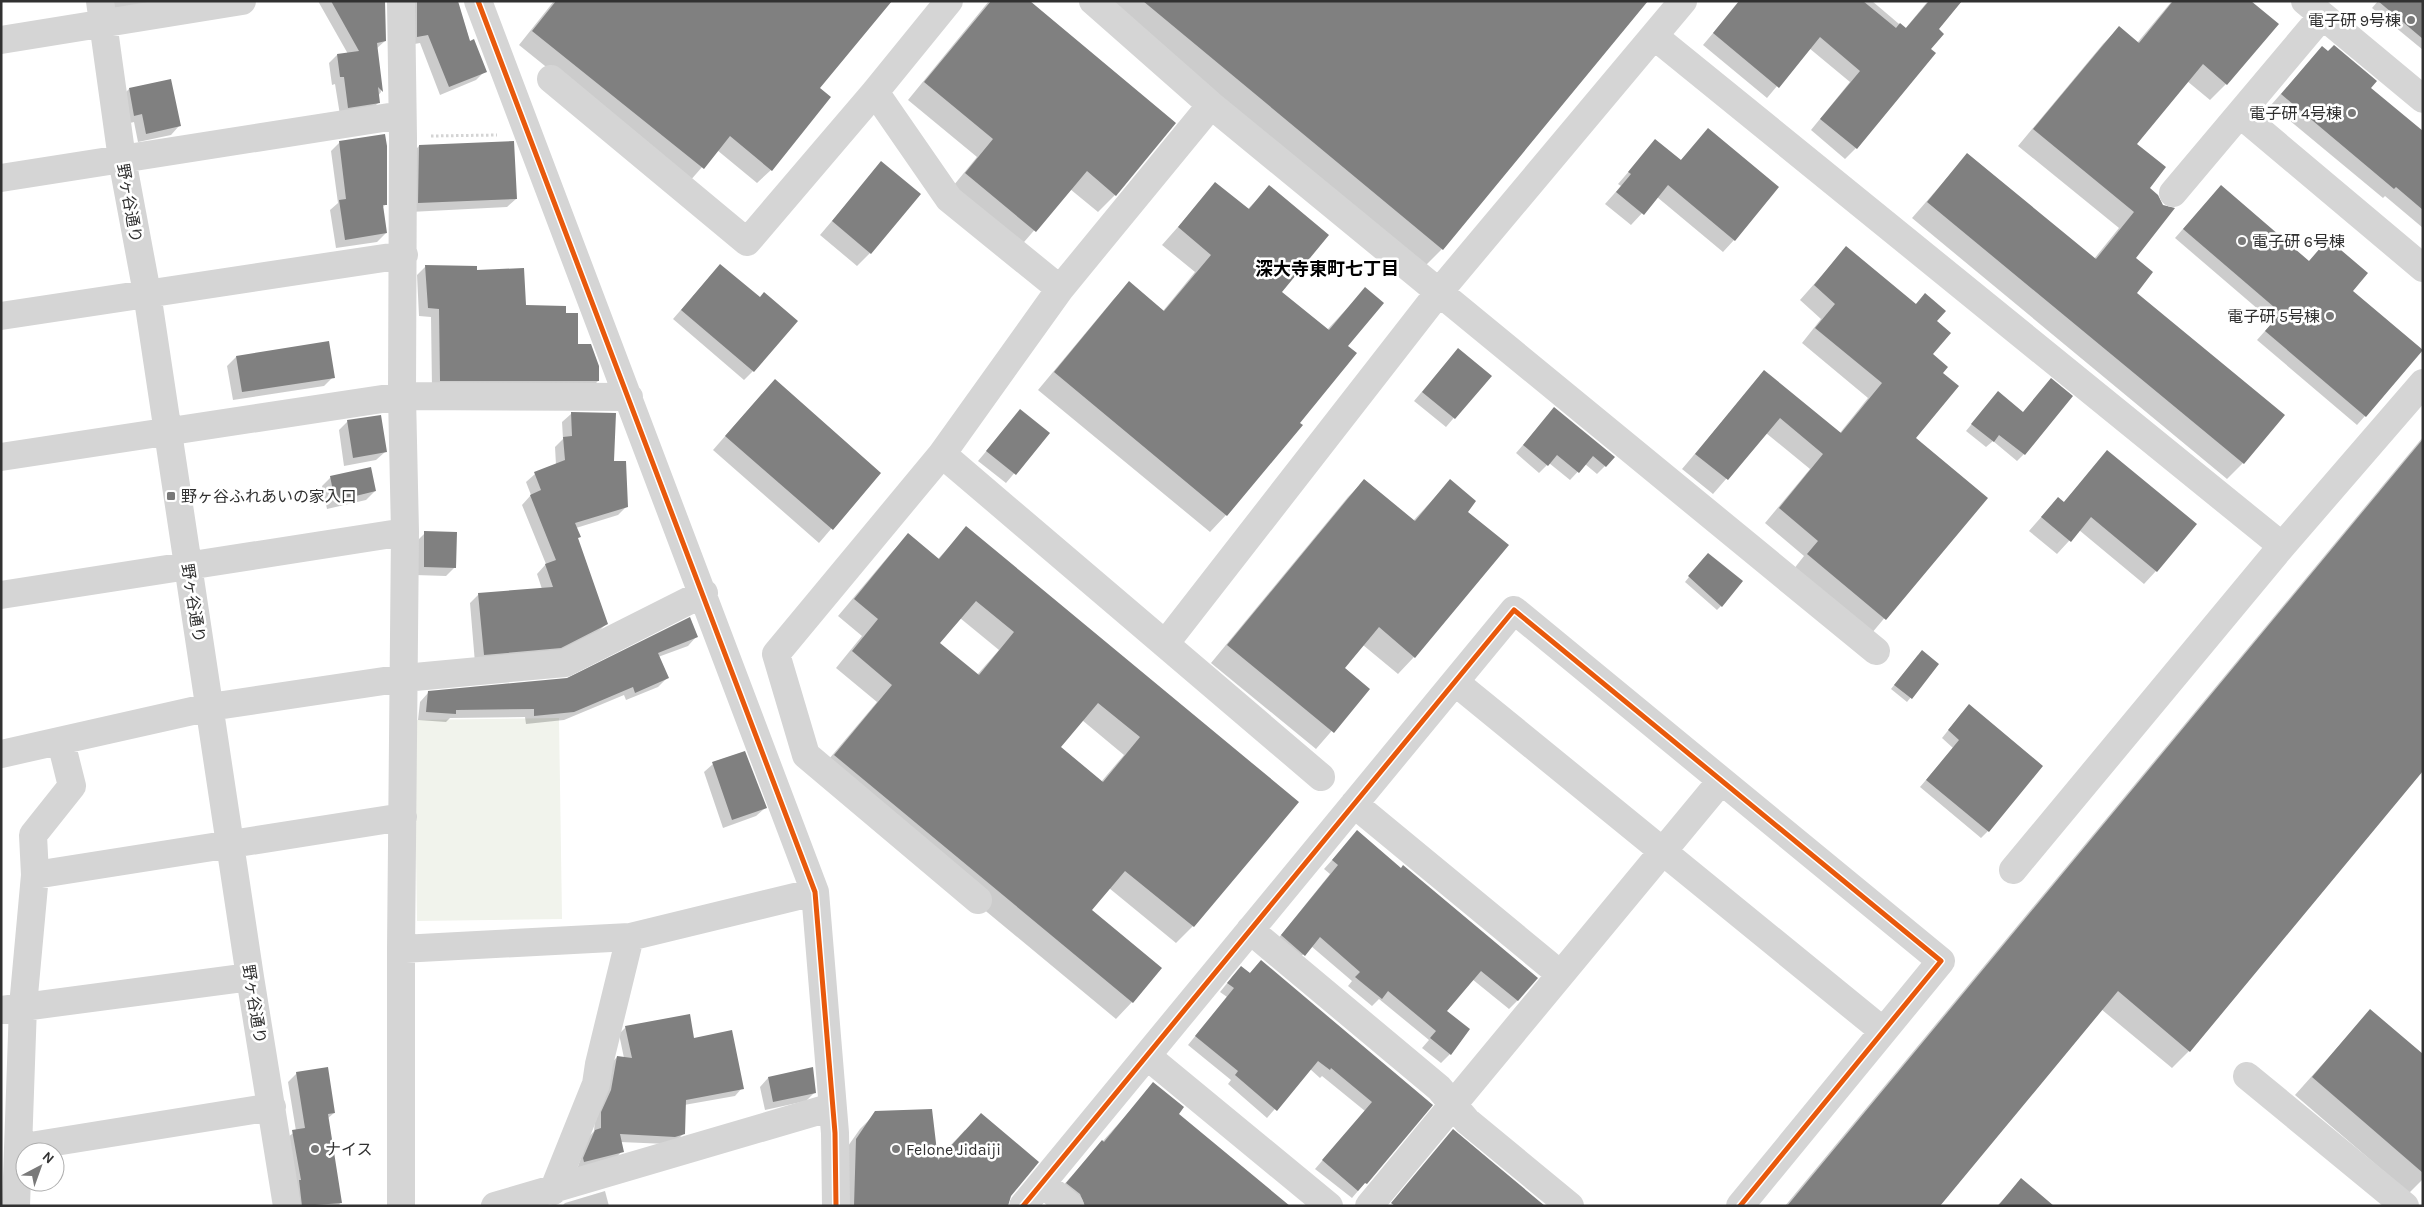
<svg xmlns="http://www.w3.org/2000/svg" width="2424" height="1207" font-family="Karla,'Noto Sans JP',sans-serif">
	<rect width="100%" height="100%" fill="#fff"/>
	<path fill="#f1f3ec" d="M 559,718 L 562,919 L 417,921 L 414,720 Z"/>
	<path fill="#0003" fill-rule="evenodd" d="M 112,1 L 182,1 L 114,12 Z
		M 318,1 L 383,1 L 385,41 L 376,49 L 381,92 L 378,96 L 379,102 L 370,111 L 340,115 L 335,84 L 332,85 L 329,63 L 337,55 L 348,54 Z
		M 405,1 L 457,1 L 470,42 L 485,71 L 476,80 L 440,95 L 420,43 L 409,45 Z
		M 554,1 L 890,1 L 818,89 L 771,170 L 757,183 L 717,150 L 689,182 L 519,45 Z
		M 989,1 L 1028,1 L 1115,195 L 1098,212 L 1070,189 L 1018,249 L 949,191 L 977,157 L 908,100 Z
		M 1105,1 L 1647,1 L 1442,249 L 1425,266 Z
		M 1740,1 L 1872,1 L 1905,29 L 1928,1 L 1950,1 L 1929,49 L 1856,148 L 1845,159 L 1811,130 L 1850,82 L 1809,48 L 1767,98 L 1703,45 Z
		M 2172,1 L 2249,1 L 2226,84 L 2210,100 L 2187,81 L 2135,144 L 2148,188 L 2134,259 L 2135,293 L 2243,463 L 2227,479 L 1912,218 L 1968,154 L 2094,259 L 2119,228 L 2018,146 L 2103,44 L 2119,28 L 2137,43 Z
		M 2378,1 L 2423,1 L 2423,50 L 2372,8 Z
		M 2322,47 L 2423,133 L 2423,228 L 2385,196 L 2383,198 L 2271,105 Z
		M 129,89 L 179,126 L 171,135 L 138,142 L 134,122 L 126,124 L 121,97 Z
		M 1708,130 L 1734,240 L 1723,252 L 1657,197 L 1631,225 L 1605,204 L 1621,186 L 1618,184 L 1655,141 L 1680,161 Z
		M 340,142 L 386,204 L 382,208 L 386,233 L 377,242 L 336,248 L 330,210 L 338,203 L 331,151 Z
		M 419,146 L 516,199 L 507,207 L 410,212 L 410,155 Z
		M 881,163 L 870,253 L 857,266 L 820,235 Z
		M 1216,184 L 1247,210 L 1269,187 L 1281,292 L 1327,330 L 1365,289 L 1346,346 L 1226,515 L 1210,532 L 1038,390 L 1113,300 L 1129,283 L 1163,311 L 1195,272 L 1162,245 Z
		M 2213,195 L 2351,291 L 2365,416 L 2357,425 L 2257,340 L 2273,322 L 2175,238 Z
		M 1846,248 L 1915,305 L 1925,295 L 1935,322 L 1931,354 L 1941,373 L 1915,438 L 1986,498 L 1871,634 L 1793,570 L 1804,556 L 1765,523 L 1810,469 L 1766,433 L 1713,494 L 1682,469 L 1764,372 L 1839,434 L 1868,398 L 1802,343 L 1821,319 L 1800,300 Z
		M 426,266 L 476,272 L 525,307 L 565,314 L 577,346 L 598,381 L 589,390 L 432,389 L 431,317 L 419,316 L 417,275 Z
		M 712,274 L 753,371 L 744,380 L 673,319 Z
		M 328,342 L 333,377 L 324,386 L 233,400 L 227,366 L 236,357 Z
		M 1458,349 L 1490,376 L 1446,427 L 1414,401 Z
		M 762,394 L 879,473 L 819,543 L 713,450 Z
		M 1992,399 L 2023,413 L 2024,454 L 2017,461 L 1993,441 L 1986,447 L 1966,431 Z
		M 1554,409 L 1605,466 L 1597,474 L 1585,464 L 1570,480 L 1549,463 L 1539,473 L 1516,453 Z
		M 1020,411 L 1048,433 L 1006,483 L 978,461 Z
		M 571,414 L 615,414 L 613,463 L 627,506 L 618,515 L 576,528 L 577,539 L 606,624 L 597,633 L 551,656 L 475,663 L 470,603 L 479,594 L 542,589 L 537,574 L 546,564 L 522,505 L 531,495 L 526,482 L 535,474 L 556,465 L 555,447 L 563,439 L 562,422 Z
		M 348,421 L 385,452 L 376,460 L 344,466 L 339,430 Z
		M 2423,437 L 2423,769 L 2189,1051 L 2172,1068 L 2101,1009 L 1938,1206 L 1785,1206 Z
		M 2108,452 L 2156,571 L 2144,584 L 2079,530 L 2057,554 L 2029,531 L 2058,498 L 2063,503 Z
		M 331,477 L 375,491 L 366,500 L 327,509 L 322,486 Z
		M 1365,480 L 1413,521 L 1450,481 L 1466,512 L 1414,657 L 1398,674 L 1363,645 L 1343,668 L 1368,689 L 1316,749 L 1211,663 L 1348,497 Z
		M 966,528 L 1298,802 L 1193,926 L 1176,943 L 1109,888 L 1091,910 L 1132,1002 L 1116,1019 L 818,772 L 877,702 L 836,668 L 862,636 L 838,616 L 892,552 L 908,535 L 938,559 ZM 960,618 L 999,650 L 977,675 L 939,643 ZM 1082,720 L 1124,755 L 1101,782 L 1059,748 Z
		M 425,533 L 455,567 L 446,576 L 415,575 L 416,542 Z
		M 1704,558 L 1721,606 L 1717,610 L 1685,582 Z
		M 696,637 L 688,646 L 658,657 L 667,678 L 658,687 L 626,700 L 624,695 L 564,720 L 526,724 L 525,717 L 450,718 L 446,722 L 418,720 L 420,702 L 428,693 L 567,680 Z
		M 1918,655 L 1937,665 L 1907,702 L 1891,689 Z
		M 1962,713 L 1988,831 L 1981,838 L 1920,787 L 1953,748 L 1942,738 Z
		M 713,764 L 765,808 L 756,816 L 723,828 L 704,772 Z
		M 1349,841 L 1518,1000 L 1509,1009 L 1472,979 L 1446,1011 L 1450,1054 L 1441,1063 L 1422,1048 L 1429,1040 L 1379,999 L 1372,1006 L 1348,986 L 1352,981 L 1311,946 L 1295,963 L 1273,945 L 1330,874 L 1324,869 Z
		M 1261,961 L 1431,1105 L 1352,1198 L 1315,1169 L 1365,1111 L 1322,1076 L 1320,1078 L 1310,1069 L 1267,1118 L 1228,1084 L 1231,1080 L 1188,1045 L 1227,997 L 1220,992 L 1233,976 L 1241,967 L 1249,974 Z
		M 2370,1011 L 2423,1055 L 2423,1179 L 2409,1193 L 2295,1095 Z
		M 626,1027 L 693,1039 L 742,1088 L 735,1096 L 684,1105 L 683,1134 L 676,1141 L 667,1144 L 620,1142 L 622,1151 L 615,1159 L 577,1169 L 588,1138 L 594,1131 L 595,1120 L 610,1065 L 617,1057 L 624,1058 L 619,1034 Z
		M 297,1073 L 334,1113 L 327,1119 L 340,1203 L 339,1206 L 292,1206 L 284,1140 L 296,1131 L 288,1082 Z
		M 768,1078 L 815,1092 L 806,1101 L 765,1110 L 760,1087 Z
		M 1154,1084 L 1177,1114 L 1288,1206 L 1058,1206 L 1051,1199 Z
		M 876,1113 L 936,1161 L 965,1130 L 1010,1196 L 1006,1206 L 839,1206 L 841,1156 L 860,1129 Z
		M 2021,1180 L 2052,1206 L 1997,1206 Z
		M 605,1191 L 609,1206 L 562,1206 L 565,1203 Z"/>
	<path fill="#808080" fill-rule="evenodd" d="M 331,1 L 385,1 L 386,41 L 377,43 L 383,92 L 378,87 L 380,103 L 348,108 L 344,77 L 340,77 L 337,54 L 359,51 Z
		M 417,1 L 458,1 L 470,41 L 474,39 L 487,72 L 449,87 L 428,35 L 417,37 Z
		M 556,1 L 892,1 L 820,88 L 831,97 L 772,171 L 730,136 L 704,169 L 532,31 Z
		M 991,1 L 1030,1 L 1176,123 L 1116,196 L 1087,171 L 1036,232 L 965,173 L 993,139 L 924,82 Z
		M 1143,1 L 1648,1 L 1443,250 Z
		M 1739,1 L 1863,1 L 1896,28 L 1900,23 L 1906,28 L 1929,1 L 1962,1 L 1939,29 L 1944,34 L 1931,49 L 1936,53 L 1857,149 L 1820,119 L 1860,71 L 1820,37 L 1779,88 L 1713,33 Z
		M 2173,1 L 2251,1 L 2279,24 L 2227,85 L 2203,64 L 2137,144 L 2166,167 L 2150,188 L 2158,195 L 2163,205 L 2175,208 L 2136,258 L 2153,272 L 2137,293 L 2285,415 L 2244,464 L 1927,202 L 1967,153 L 2096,259 L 2134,212 L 2033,129 L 2119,26 L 2139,43 Z
		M 2378,1 L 2423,1 L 2423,39 Z
		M 2334,45 L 2377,81 L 2371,88 L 2423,131 L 2423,210 L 2396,187 L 2394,189 L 2281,94 L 2322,46 L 2328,51 Z
		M 171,79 L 181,126 L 146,134 L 142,114 L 134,116 L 129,88 Z
		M 1708,128 L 1779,187 L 1735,241 L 1668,185 L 1644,215 L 1616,192 L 1631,174 L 1628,172 L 1655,139 L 1681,160 Z
		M 385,134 L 387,146 L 387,205 L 383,205 L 387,233 L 345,240 L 339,200 L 346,199 L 339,141 Z
		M 514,141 L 517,199 L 418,203 L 419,145 Z
		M 881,161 L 921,194 L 871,254 L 832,221 Z
		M 1215,182 L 1249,209 L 1269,185 L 1329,235 L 1282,292 L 1329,330 L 1365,287 L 1384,303 L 1348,346 L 1357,353 L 1300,423 L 1303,425 L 1227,516 L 1054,372 L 1129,281 L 1164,311 L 1211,255 L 1178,227 Z
		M 2221,185 L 2309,261 L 2328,239 L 2368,273 L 2353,291 L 2423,350 L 2366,417 L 2265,331 L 2281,313 L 2183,229 Z
		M 1846,246 L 1916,304 L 1925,293 L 1946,311 L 1937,321 L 1951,333 L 1933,354 L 1948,367 L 1943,373 L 1959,386 L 1916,438 L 1988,498 L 1886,620 L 1807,554 L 1818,541 L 1779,508 L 1823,454 L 1780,418 L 1728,480 L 1695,454 L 1764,370 L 1841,433 L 1882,383 L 1815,328 L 1835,304 L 1814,285 Z
		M 720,264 L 760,297 L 764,292 L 798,321 L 754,372 L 681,310 Z
		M 425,265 L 477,266 L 477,270 L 524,268 L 526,305 L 566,306 L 566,313 L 578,313 L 578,344 L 591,344 L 599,366 L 599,381 L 440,381 L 439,309 L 428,308 Z
		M 329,341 L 335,378 L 242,392 L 236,356 Z
		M 1458,348 L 1492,376 L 1455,419 L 1422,392 Z
		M 2051,378 L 2073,396 L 2025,455 L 1999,435 L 1994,442 L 1971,424 L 1998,391 L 2023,412 Z
		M 775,379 L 881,473 L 833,530 L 725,436 Z
		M 1554,407 L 1615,457 L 1606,467 L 1593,456 L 1579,473 L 1557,455 L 1548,466 L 1523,445 Z
		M 1020,409 L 1050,433 L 1016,475 L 986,451 Z
		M 571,412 L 616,413 L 614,461 L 626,461 L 628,507 L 575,523 L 581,537 L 578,538 L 608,624 L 561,648 L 484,655 L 478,593 L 553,587 L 545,564 L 556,560 L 530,495 L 541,490 L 534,472 L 565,460 L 563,437 L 572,436 Z
		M 381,415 L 387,452 L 353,458 L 347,420 Z
		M 2423,439 L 2423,771 L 2190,1052 L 2118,991 L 1940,1206 L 1787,1206 Z
		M 2107,450 L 2197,524 L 2157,572 L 2091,517 L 2071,542 L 2041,517 L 2058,497 L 2064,502 Z
		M 371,467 L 376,491 L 335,501 L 330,476 Z
		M 1364,479 L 1415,521 L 1450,479 L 1476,501 L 1468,512 L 1509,545 L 1415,658 L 1379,627 L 1345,668 L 1370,689 L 1334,733 L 1227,645 Z
		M 966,526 L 1299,802 L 1194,927 L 1125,871 L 1092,910 L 1162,968 L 1133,1003 L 834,755 L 892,685 L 852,651 L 878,619 L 854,599 L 908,533 L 939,559 ZM 976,601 L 1014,632 L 979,675 L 940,643 ZM 1098,703 L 1140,737 L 1103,782 L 1061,747 Z
		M 424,531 L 457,532 L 456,568 L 424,567 Z
		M 1708,553 L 1743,581 L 1722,607 L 1688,576 Z
		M 690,617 L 698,637 L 658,653 L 669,678 L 635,693 L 633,687 L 574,712 L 534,716 L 534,709 L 456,710 L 456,714 L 426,712 L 428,691 L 567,678 Z
		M 1922,650 L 1939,664 L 1912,699 L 1894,685 Z
		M 1969,704 L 2043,766 L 1989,832 L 1926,780 L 1959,740 L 1948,730 Z
		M 745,751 L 767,808 L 732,820 L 712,762 Z
		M 1357,830 L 1401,868 L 1403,865 L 1538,978 L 1518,1001 L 1481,971 L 1447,1011 L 1470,1029 L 1451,1055 L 1430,1038 L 1436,1031 L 1388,991 L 1382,999 L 1355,977 L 1360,972 L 1320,937 L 1305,956 L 1281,935 L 1338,865 L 1332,860 Z
		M 1261,960 L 1433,1105 L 1367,1184 L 1365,1183 L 1358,1191 L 1322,1160 L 1372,1102 L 1331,1068 L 1330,1070 L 1318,1061 L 1277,1111 L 1235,1075 L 1238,1071 L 1195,1036 L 1234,988 L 1227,983 L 1241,966 L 1250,973 Z
		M 2370,1009 L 2423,1054 L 2423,1173 L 2312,1077 Z
		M 690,1014 L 694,1038 L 732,1030 L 744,1089 L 686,1100 L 685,1134 L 675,1137 L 620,1134 L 624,1152 L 584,1162 L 583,1158 L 595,1130 L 601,1128 L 601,1112 L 611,1090 L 617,1056 L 632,1058 L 625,1026 Z
		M 328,1067 L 335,1113 L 328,1114 L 342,1203 L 302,1206 L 299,1180 L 301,1180 L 292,1130 L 305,1128 L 296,1072 Z
		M 813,1067 L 816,1093 L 773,1102 L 768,1077 Z
		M 1153,1082 L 1184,1107 L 1179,1114 L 1290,1206 L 1085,1206 L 1080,1194 L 1066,1183 L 1102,1140 L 1104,1142 Z
		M 932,1109 L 938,1160 L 981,1113 L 1039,1162 L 1011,1196 L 1008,1206 L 854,1206 L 856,1139 L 875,1111 Z
		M 1453,1129 L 1490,1160 L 1545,1206 L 1395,1206 L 1391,1203 Z
		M 2021,1178 L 2054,1206 L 1998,1206 Z"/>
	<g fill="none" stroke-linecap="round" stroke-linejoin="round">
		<path stroke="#d4d4d4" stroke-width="3" stroke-dasharray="2.5 2.5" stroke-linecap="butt" d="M 431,136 L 497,135"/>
		<path stroke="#d5d5d5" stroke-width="28" d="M 100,1 L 122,159 L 147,293 L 250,977 L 287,1206
			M 401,1 L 403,138 L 402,396 L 405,532 L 401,949 L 401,1206
			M 478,1 L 815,892 L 835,1133 L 836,1206
			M 1093,1 L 1211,105 L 1876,651
			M 2305,1 L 2423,99
			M 1654,36 L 2282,546
			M 1,40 L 242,1
			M 551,79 L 747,242 L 875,92 L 949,1
			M 875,92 L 949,199 L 1060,289
			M 2240,114 L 2423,268
			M 1,178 L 402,115
			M 2173,193 L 2322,16
			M 1,316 L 404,255
			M 942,454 L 1321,777
			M 1,457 L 402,396 L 629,397
			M 1,595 L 405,532
			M 1165,644 L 1439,292 L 1683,1
			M 1455,682 L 1883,1031
			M 1,754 L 210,707 L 404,678 L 565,663 L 704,593
			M 1354,804 L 1560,974
			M 2013,870 L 2282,546 L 2423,383
			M 35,875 L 403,817
			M 978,900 L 806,755 L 776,654 L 942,454 L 1060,289 L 1211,105
			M 1250,930 L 1439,1088 L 1467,1121 L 1570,1206
			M 401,949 L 630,937 L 815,892
			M 1,1010 L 250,977
			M 1147,1056 L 1329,1206
			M 2247,1076 L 2405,1206
			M 18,1148 L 272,1107
			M 1042,1183 L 1070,1206
			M 553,1191 L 596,1084 L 599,1064 L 630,937
			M 16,1206 L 23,1006 L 35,875 L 33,835 L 72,786 L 61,742
			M 495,1206 L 832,1107
			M 1023,1206 L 1514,610 L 1941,961 L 1740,1206
			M 1369,1206 L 1721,781"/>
		<g stroke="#fff" stroke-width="8">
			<path id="cycleway" d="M 478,1 L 815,892 L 835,1133 L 836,1206
				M 1023,1206 L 1514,610 L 1941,961 L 1740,1206"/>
		</g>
		<use href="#cycleway" stroke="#e8590c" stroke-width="5"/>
	</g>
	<g fill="#797979" stroke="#fff" stroke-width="2">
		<circle cx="2411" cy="20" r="5"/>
		<circle cx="2352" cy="113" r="5"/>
		<circle cx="2242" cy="241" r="5"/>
		<circle cx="2330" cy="316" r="5"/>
		<rect x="166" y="491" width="10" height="10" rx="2.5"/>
		<circle cx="315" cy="1149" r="5"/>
		<circle cx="896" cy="1149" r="5"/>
	</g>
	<g text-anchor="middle" stroke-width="5" stroke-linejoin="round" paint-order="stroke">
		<g font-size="16" fill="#313131" stroke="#fff" text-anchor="start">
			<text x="2401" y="26" text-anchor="end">電子研 9号棟</text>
			<text x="2342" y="119" text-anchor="end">電子研 4号棟</text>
			<text x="2252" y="247">電子研 6号棟</text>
			<text x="2320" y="322" text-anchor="end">電子研 5号棟</text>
			<text x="181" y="502">野ヶ谷ふれあいの家入口</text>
			<text x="325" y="1155">ナイス</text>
			<text x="906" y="1155">Felone Jidaiji</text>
		</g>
		<g font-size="16" fill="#313131" stroke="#fff">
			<text transform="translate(130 203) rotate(80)" y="6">野ヶ谷通り</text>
			<text transform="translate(194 603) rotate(81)" y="6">野ヶ谷通り</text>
			<text transform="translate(255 1004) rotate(81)" y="6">野ヶ谷通り</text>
		</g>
		<g font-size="18" font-weight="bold" fill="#000" stroke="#fff">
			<text x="1327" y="275">深大寺東町七丁目</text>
		</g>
	</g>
	<rect width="2424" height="1207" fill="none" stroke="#313131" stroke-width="5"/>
	<g transform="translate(40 1167) rotate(41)"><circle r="24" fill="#ffffff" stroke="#adadad"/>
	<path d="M0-4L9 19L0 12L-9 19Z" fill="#797979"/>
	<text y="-8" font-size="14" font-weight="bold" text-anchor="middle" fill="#313131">N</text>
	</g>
</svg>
